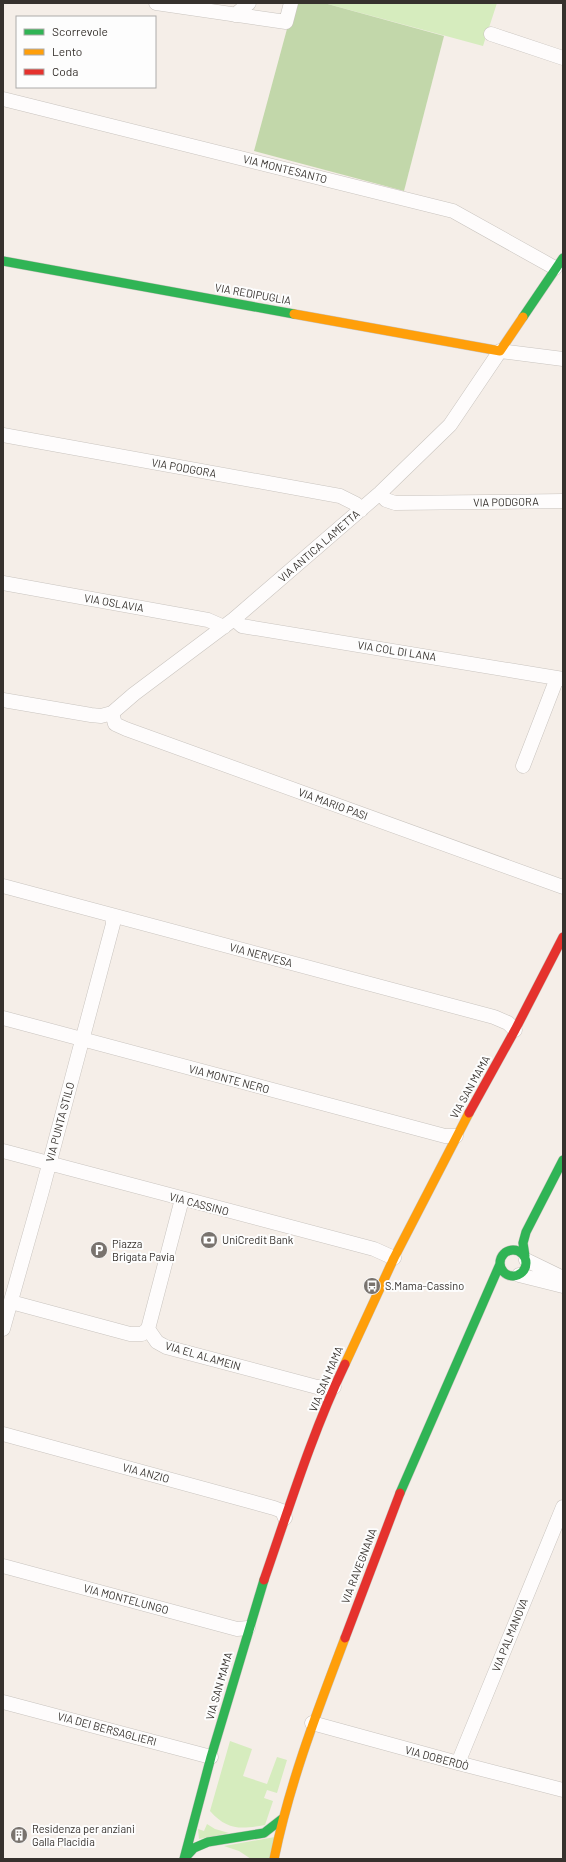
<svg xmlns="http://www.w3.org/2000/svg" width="566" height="1862" font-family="Barlow,sans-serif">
	<rect width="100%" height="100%" fill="#f5eee8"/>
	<path fill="#d6ecbe" d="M 324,3 L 497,3 L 483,46 Z
		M 230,1741 L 252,1749 L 243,1776 L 267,1784 L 277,1757 L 287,1760 L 277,1793 L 267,1790 L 264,1798 L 273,1801 L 265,1825 C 241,1829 228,1831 210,1811 Z
		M 207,1824 L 215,1829 L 229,1833 L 199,1839 L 198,1829 L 204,1831 Z
		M 275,1837 L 270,1859 L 251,1859 L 239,1851 L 224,1846 Z"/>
	<path fill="#c2d7aa" d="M 294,3 L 324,3 L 444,36 L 404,191 L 254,151 Z"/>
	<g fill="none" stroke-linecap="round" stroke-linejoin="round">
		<g stroke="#c9c4bf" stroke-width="15">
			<path id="street" d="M 156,3 L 286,22 L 291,3
				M 235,15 L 249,3
				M 491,34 L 563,58
				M 3,99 L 453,211 L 555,268
				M 3,435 L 340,496 L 356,504 L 361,510
				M 380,493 L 386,500 L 395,503 L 563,501
				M 3,583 L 208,620 L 224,627
				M 234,619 L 242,626 L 563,679
				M 3,700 L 91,715 L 101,716 L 112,713
				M 112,713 L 134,694 L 234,619 L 380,493 L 450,425 L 500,351 L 563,359
				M 112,713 L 115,724 L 126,729 L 563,887
				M 523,766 L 557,678
				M 3,886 L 494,1017 L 508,1023 L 515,1030
				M 3,1018 L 445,1136 L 456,1136
				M 3,1151 L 374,1249 L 394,1258
				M 526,1260 L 563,1278
				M 519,1275 L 563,1286
				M 11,1302 L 130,1334 L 142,1334 L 148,1329
				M 3,1329 L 42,1191 L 113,924 L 113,919 L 110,915
				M 148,1329 L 157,1342 L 166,1347 L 317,1387 L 334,1387
				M 148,1329 L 182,1199
				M 3,1434 L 274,1508 L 282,1511 L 285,1518
				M 3,1566 L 237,1629 L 248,1628
				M 3,1702 L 211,1757
				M 312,1723 L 458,1763 L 563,1790
				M 458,1763 L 563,1507"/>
		</g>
		<g stroke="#c9c4bf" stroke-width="10">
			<path id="fast" d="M 3,261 L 294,314
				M 523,317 L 563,258
				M500 1263a13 13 0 1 1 26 0a13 13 0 1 1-26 0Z
				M 525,1256 L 523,1243 L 526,1232 L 563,1160
				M 400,1493 L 500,1264
				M 184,1859 L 211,1757 L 264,1580
				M 184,1859 L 194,1848 L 208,1842 L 264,1833 L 282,1819"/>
		</g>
		<g stroke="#c9c4bf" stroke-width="10">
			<path id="slow" d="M 294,314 L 500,351 L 523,317
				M 345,1364 L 394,1258 L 469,1113
				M 274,1859 C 290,1781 317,1712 345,1638"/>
		</g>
		<g stroke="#c9c4bf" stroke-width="10">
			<path id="jam" d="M 469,1113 L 515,1030 L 563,937
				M 264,1580 C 289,1508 312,1433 345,1364
				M 345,1638 L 400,1493"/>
		</g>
		<use href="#street" stroke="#fefcfc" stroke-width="14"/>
		<use href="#fast" stroke="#30b455" stroke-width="9"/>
		<use href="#slow" stroke="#ff9f0a" stroke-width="9"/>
		<use href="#jam" stroke="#e5322d" stroke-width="9"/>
	</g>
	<defs>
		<g id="bank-disc" transform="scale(0.9)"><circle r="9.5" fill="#79736e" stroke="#fdfdfd"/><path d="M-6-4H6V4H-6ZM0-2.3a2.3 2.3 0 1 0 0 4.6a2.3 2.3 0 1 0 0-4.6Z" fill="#fff"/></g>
		<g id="parking-disc" transform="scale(0.9)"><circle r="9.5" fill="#79736e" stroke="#fdfdfd"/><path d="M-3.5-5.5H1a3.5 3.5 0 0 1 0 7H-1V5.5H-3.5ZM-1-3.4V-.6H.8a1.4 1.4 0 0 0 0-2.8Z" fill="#fff"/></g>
		<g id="bus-disc" transform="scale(0.9)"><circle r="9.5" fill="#79736e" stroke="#fdfdfd"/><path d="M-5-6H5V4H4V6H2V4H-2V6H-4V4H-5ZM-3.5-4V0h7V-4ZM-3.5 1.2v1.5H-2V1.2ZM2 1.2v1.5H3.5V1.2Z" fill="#fff"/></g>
		<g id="building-disc" transform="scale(0.9)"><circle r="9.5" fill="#79736e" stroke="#fdfdfd"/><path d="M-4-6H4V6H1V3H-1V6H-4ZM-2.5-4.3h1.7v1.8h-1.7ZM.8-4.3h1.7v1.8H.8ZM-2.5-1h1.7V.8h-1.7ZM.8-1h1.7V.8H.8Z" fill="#fff"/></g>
	</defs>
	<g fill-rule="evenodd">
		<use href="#bank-disc" x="209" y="1240"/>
		<use href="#parking-disc" x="99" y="1250"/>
		<use href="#bus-disc" x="372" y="1286"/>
		<use href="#building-disc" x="19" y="1835"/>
	</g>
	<g text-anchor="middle" stroke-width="4" stroke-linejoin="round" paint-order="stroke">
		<g font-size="11" fill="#36312d" stroke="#fdfdfd">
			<text transform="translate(285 169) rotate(14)" y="4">VIA MONTESANTO</text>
			<text transform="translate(253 294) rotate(10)" y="4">VIA REDIPUGLIA</text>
			<text transform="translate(184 468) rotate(10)" y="4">VIA PODGORA</text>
			<text transform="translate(506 502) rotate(-1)" y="4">VIA PODGORA</text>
			<text transform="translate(319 546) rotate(-41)" y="4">VIA ANTICA LAMETTA</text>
			<text transform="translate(114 603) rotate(10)" y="4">VIA OSLAVIA</text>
			<text transform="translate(397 651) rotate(9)" y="4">VIA COL DI LANA</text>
			<text transform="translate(333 804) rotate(20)" y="4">VIA MARIO PASI</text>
			<text transform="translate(261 955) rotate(15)" y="4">VIA NERVESA</text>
			<text transform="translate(229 1079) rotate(15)" y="4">VIA MONTE NERO</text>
			<text transform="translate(470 1087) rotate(-61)" y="4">VIA SAN MAMA</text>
			<text transform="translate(60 1122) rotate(-75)" y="4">VIA PUNTA STILO</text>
			<text transform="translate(199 1204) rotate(15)" y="4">VIA CASSINO</text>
			<text transform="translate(203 1356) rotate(16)" y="4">VIA EL ALAMEIN</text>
			<text transform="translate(326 1379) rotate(-67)" y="4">VIA SAN MAMA</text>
			<text transform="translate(146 1473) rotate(15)" y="4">VIA ANZIO</text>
			<text transform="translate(359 1566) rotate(-69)" y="4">VIA RAVEGNANA</text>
			<text transform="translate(126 1599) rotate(15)" y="4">VIA MONTELUNGO</text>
			<text transform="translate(510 1635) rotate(-68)" y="4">VIA PALMANOVA</text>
			<text transform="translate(219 1686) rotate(-74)" y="4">VIA SAN MAMA</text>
			<text transform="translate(107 1729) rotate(15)" y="4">VIA DEI BERSAGLIERI</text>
			<text transform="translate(437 1758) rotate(15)" y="4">VIA DOBERDÒ</text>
		</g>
		<g font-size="11" fill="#36312d" stroke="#fdfdfd" text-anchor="start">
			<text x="222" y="1244">UniCredit Bank</text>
			<text x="112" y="1248">Piazza<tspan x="112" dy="13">Brigata Pavia</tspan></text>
			<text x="385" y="1290">S.Mama-Cassino</text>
			<text x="32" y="1833">Residenza per anziani<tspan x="32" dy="13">Galla Placidia</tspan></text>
		</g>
	</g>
	<rect width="566" height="1862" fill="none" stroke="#36312d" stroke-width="8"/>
	<rect x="16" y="16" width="140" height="72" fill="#fdfdfd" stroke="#adabaa"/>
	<rect x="24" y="29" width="20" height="6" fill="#30b455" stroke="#adabaa"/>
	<text x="52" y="36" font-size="12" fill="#36312d">Scorrevole</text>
	<rect x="24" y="49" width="20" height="6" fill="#ff9f0a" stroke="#adabaa"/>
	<text x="52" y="56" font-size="12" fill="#36312d">Lento</text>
	<rect x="24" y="69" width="20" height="6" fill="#e5322d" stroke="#adabaa"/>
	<text x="52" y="76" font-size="12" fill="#36312d">Coda</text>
</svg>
